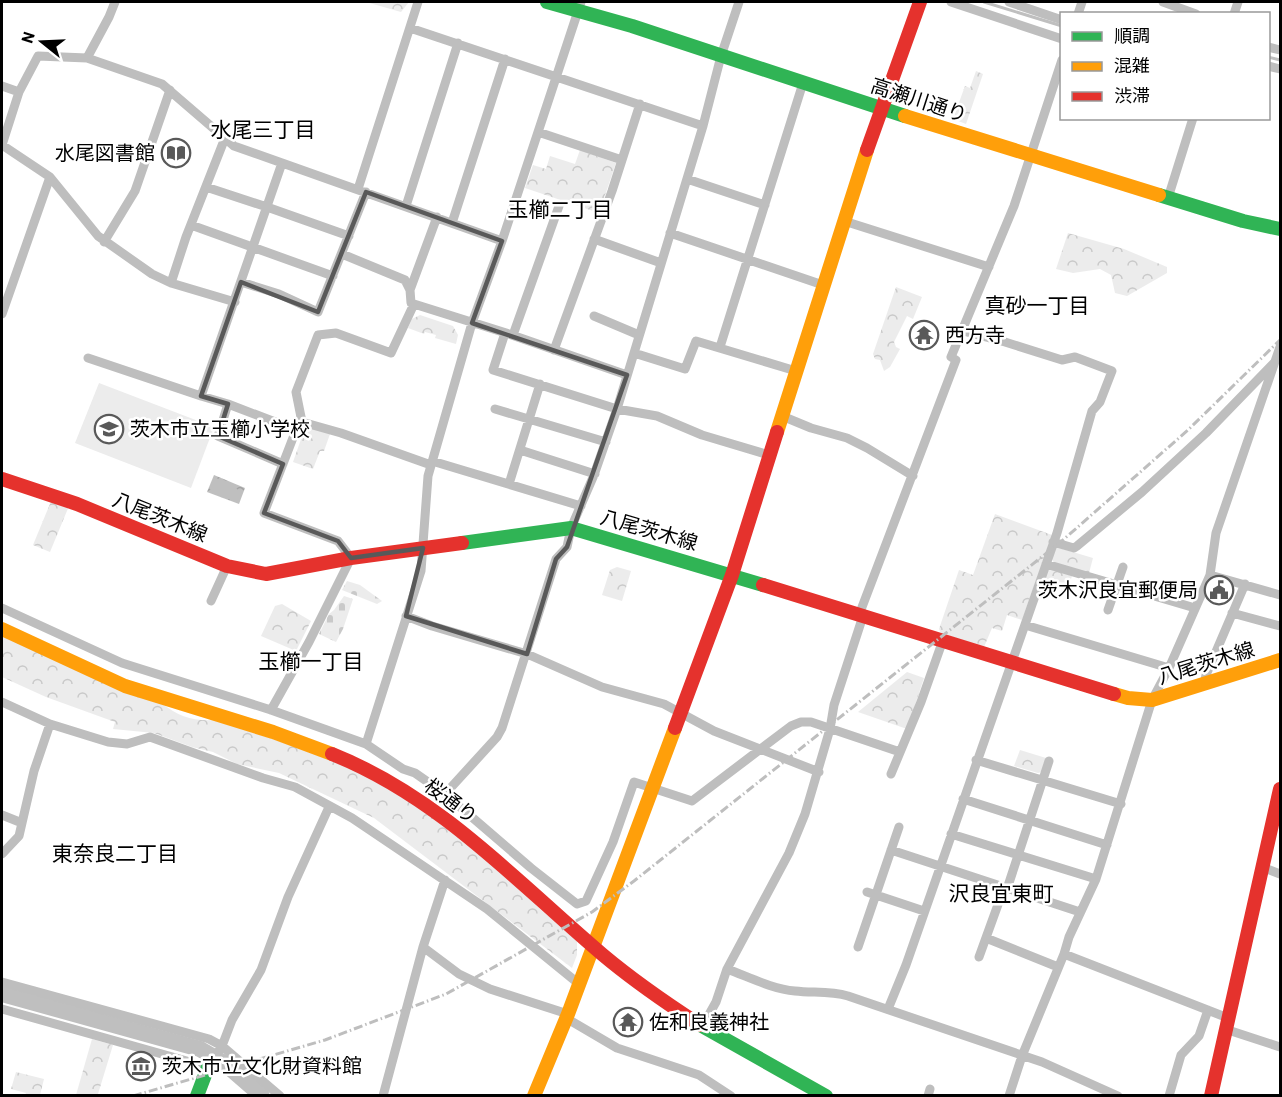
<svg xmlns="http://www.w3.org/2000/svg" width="1282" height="1097" font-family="Barlow,'Noto Sans JP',sans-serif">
	<defs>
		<pattern id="cemetery-stones" width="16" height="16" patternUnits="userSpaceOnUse" patternTransform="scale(1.5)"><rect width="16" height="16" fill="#ececec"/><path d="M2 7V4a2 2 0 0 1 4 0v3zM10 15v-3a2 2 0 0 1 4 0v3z" fill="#c9c9c9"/></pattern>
		<pattern id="park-crowns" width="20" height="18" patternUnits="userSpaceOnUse" patternTransform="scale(1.5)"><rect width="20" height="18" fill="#ececec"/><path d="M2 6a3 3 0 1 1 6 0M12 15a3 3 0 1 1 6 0" fill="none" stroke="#c9c9c9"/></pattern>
		<pattern id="water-ripples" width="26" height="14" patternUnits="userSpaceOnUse" patternTransform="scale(1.5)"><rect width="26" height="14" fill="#bfbfbf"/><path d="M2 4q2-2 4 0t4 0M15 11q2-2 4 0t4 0" fill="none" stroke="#a2a2a2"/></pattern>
	</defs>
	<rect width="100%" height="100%" fill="#fff"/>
	<path fill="#ececec" d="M 99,383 L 214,427 L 191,488 L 75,443 Z"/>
	<path fill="url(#cemetery-stones)" d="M 347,581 L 360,585 L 382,601 L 377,604 L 342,590 Z
		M 344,596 L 353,599 L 343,629 L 336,642 L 319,634 L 329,614 L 334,610 Z"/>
	<path fill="url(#park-crowns)" d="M 366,2 L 409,2 L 401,12 Z
		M 976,71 L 983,74 L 966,124 L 953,119 L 965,86 L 970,88 Z
		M 580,150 L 616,163 L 599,213 L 525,188 L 533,165 L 546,169 L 550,156 L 575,164 Z
		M 1068,233 L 1124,249 L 1167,267 L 1167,273 L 1127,296 L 1115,293 L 1111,275 L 1100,269 L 1073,273 L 1056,269 Z
		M 896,287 L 922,297 L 913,319 L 907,316 L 894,342 L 896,347 L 900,349 L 890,367 L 884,371 L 880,360 L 875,359 L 873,354 Z
		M 420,315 L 453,326 L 458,335 L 456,344 L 435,338 L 436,335 L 425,332 L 424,334 L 408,328 L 412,319 Z
		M 306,425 L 330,434 L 324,451 L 320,451 L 313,469 L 293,462 Z
		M 52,499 L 69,506 L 50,552 L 33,545 Z
		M 995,514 L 1052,535 L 1022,620 L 1007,615 L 1002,631 L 992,628 L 984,647 L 941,633 L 939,629 L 959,570 L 973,575 Z
		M 1056,547 L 1093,558 L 1089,573 L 1054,563 L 1052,559 Z
		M 617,567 L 631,571 L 622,601 L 602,595 L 610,570 Z
		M 1051,569 L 1072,576 L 1067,591 L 1042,583 L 1046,572 Z
		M 282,604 L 311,621 L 296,651 L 261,636 L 275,606 Z
		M 2,635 L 161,703 C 180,717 191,721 215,720 L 345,763 L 432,813 L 509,878 L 540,909 L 577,940 L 577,955 L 572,968 L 374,818 L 279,773 L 237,764 L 213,752 L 192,747 L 154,733 L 113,729 L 115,722 L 46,697 L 2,677 Z
		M 907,672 L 924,678 L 907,729 L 858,712 Z
		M 1020,750 L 1046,758 L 1042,772 L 1038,773 L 1014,766 Z
		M 92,1039 L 113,1045 L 98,1094 L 76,1095 Z
		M 16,1072 L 44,1079 L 40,1095 L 25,1095 L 26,1093 L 11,1089 Z"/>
	<path fill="url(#water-ripples)" d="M 214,475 L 245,488 L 239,504 L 207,492 Z"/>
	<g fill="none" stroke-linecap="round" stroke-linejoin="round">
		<path stroke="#bfbfbf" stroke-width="3" d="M 984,2 L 1062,26
			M 1268,57 L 1280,60"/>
		<path stroke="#bfbfbf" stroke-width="16" d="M 2,994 L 200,1049 L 224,1063 L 262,1096"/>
		<path stroke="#bebebe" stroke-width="9" d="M 115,2 L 109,17 L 87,58 L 162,84 L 234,146 L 502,241
			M 951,2 L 1062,39
			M 1009,2 L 1062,20
			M 1163,2 L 1196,14
			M 1078,14 L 1082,2
			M 1234,14 L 1238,2
			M 410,28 L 703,126
			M 1268,47 L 1280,50
			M 87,58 L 38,56 L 19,92 L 2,145 L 50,177 L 98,236 L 152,274 L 171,283 L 235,302
			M 1268,66 L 1280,69
			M 2,86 L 19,92
			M 538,132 L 622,160
			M 282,163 L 201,396 L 228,404 L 296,430
			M 687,179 L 765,205
			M 206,187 L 267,207 L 349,236
			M 358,189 L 418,2
			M 1168,198 L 1193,118
			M 406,206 L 458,43
			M 844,221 L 989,267
			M 452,223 L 505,59
			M 191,225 L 333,276
			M 670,233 L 823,285
			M 594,239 L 661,263
			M 104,242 L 135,191 L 170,90
			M 342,254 L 405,280 L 410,290 L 411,303 L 414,304
			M 241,282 L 279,294 L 318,312 L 366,192
			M 171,283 L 186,237 L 225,138
			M 410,290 L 437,217
			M 2,314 L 50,177
			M 594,316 L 639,335
			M 505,333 L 493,370 L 617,409 L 657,416 L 702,435 L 769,455
			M 513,335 L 559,206
			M 720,347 L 803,83
			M 554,350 L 612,191 L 640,104
			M 634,353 L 685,369 L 696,341 L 796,371
			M 88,358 L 201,396
			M 228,404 L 218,436 L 283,464
			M 495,409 L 606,442
			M 782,416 L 811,428 L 847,438 L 867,448 L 913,476
			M 302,422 L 341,433 L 431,465
			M 520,450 L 595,474
			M 432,461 L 581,506
			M 509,484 L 540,384
			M 1053,542 L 1074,548 L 1077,546 L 1142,492 L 1206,433 L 1274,363
			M 1046,564 L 1195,608
			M 1210,575 L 1280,595
			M 211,601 L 227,566
			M 2,608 L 122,663 L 271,710 L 366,744 L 421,571 L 428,476 L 472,323 L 502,241 L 581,2
			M 1108,610 L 1123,567
			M 1232,613 L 1280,626
			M 859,615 L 956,360 L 951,357 L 1014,206 L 1062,60
			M 406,616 L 432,626 L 527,654 L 602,687 L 664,704 L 714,731 L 819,772
			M 1025,625 L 1169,668
			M 1204,685 L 1206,675 L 1245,584
			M 2,702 L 50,724 L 108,742 L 127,744 L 150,737 L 263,778 L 295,787 L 352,818 L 487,909 L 579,984
			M 271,710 L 309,642 L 351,558 L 338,541 L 264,513 L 296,430 L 302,422 L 296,392 L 318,335 L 336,333 L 391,353 L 414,304 L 509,334 L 627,375
			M 366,744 L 403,769 L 415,773 L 445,794 L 531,868 L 577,904 L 586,901 L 613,842 L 634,782 L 692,801 L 791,726 L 801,722 L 811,722 L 900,752
			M 976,760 L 1121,804
			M 891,774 L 921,702 L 943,640
			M 445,794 L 497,737 L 502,728 L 556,559 L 567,547 L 571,528 L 594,475 L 617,409 L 703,126 L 721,56 L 739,2
			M 963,799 L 1107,845
			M 2,815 L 22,823
			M 951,834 L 1096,879
			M 891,850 L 1080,912
			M 2,854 L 19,836 L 34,771 L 50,724
			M 1262,867 L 1280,874
			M 1007,889 L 1049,761
			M 867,892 L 924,911
			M 986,938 L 1058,967
			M 423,947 L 459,974 L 490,989 L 568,1014
			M 858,947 L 899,827
			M 979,957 L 1004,888
			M 727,969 C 749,977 772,989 795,991 C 813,993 830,991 848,996 L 1042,1062 L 1118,1096
			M 2,982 L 209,1039 L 222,1046 L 280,1096
			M 2,1009 L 208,1067 L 222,1046 L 232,1020 L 261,970 L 288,897 L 329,807
			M 888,1009 L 906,965 L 1057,533 L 1092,411 L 1100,402 L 1112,371 L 1075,357 L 1062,360 L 1005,342 L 963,331
			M 566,1018 L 617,1048 L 699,1075 L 731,1096
			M 1228,1018 L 1064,954 L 1069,937 L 1096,879 L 1152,700 L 1169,668 L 1210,575 L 1216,533 L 1280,347
			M 702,1027 L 716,1002 L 727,969 L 789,853 L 805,814 L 830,729 L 834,705 L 863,616
			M 1225,1029 L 1280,1047
			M 383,1096 L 423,947 L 445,880
			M 928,1096 L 930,1089
			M 1009,1096 L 1022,1056 L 1064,954
			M 1169,1096 L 1181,1055 L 1199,1036 L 1208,1010"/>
		<path stroke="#30b455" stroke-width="14" d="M 547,2 L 632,26 L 905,116
			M 1159,195 L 1243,221 L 1280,229
			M 462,543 L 571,528 L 763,585
			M 700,1025 L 826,1096
			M 197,1096 L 208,1067"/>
		<path stroke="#ff9f0a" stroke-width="14" d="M 905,116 L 1159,195
			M 777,432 L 867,150
			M 2,629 L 125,686 L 273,732 L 332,754
			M 1114,694 L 1128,698 L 1152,700 L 1280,660
			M 534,1096 L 568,1014 L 675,728"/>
		<path stroke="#e5322d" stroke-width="14" d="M 867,150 L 920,2
			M 2,479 L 77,504 L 227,566 L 266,574 L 351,558 L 462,543
			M 763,585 L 1114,694
			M 675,728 L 732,575 L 777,432
			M 332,754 C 440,797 517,882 603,955 C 634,981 666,1003 700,1025
			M 1211,1096 L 1280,789"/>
		<path stroke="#bebebe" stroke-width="3" stroke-dasharray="9 3 1.5 3" stroke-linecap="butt" d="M 133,1096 L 325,1040 L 446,994 L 592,912 L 634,881 L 1063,540 L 1188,430 L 1280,340"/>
	</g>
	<path fill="none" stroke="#595959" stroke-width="4.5" stroke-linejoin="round" d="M 366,192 L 502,241 L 472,323 L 627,375 L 567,547 L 556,559 L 527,654 L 406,616 L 423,548 L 351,558 L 338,541 L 264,513 L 283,464 L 218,436 L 228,404 L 201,396 L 241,282 L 318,312 Z"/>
	<defs>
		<g id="library-ring" transform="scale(1.5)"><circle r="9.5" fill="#fff" stroke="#595959" stroke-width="1.5"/><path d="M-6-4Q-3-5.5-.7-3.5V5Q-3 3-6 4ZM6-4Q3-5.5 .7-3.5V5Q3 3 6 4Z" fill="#595959"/></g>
		<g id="temple-ring" transform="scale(1.5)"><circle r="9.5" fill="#fff" stroke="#595959" stroke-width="1.5"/><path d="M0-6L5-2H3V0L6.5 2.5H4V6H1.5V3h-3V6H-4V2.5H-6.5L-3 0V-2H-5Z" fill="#595959"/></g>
		<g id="school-ring" transform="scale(1.5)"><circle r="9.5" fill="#fff" stroke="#595959" stroke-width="1.5"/><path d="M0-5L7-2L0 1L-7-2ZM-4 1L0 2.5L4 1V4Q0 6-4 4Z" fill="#595959"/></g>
		<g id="civic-ring" transform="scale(1.5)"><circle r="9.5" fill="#fff" stroke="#595959" stroke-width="1.5"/><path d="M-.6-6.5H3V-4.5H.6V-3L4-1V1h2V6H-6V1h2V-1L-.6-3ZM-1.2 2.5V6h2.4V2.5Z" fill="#595959"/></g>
		<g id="museum-ring" transform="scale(1.5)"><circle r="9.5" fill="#fff" stroke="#595959" stroke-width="1.5"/><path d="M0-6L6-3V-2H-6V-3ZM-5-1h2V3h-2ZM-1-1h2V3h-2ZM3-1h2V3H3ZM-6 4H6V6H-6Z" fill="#595959"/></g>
	</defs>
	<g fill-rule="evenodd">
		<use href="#library-ring" x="176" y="153"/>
		<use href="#temple-ring" x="924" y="335"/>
		<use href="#school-ring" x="109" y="429"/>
		<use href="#civic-ring" x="1219" y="590"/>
		<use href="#temple-ring" x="628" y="1022"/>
		<use href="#museum-ring" x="141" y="1066"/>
	</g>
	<g text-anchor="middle" stroke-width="5" stroke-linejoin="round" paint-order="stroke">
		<g font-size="20" fill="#000" stroke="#fff">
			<text transform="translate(919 100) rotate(18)" y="7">高瀬川通り</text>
			<text transform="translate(160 517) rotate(22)" y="7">八尾茨木線</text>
			<text transform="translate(649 530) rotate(16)" y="7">八尾茨木線</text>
			<text transform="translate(1206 663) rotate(-17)" y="7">八尾茨木線</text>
			<text transform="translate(451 801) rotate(37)" y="7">桜通り</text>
		</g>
		<g font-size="20" fill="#000" stroke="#fff" text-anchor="start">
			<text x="155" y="160" text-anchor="end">水尾図書館</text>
			<text x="945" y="342">西方寺</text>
			<text x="130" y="436">茨木市立玉櫛小学校</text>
			<text x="1198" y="597" text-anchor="end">茨木沢良宜郵便局</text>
			<text x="649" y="1029">佐和良義神社</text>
			<text x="162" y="1073">茨木市立文化財資料館</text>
		</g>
		<g font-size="21" fill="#000" stroke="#fff">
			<text x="263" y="137">水尾三丁目</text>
			<text x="560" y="217">玉櫛二丁目</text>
			<text x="1037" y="313">真砂一丁目</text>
			<text x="311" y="669">玉櫛一丁目</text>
			<text x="115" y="861">東奈良二丁目</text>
			<text x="1001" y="901">沢良宜東町</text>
		</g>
	</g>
	<rect width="1282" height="1097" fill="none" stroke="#000000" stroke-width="6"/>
	<rect x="1060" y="12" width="210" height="108" fill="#ffffff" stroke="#999999" stroke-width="1.5"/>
	<rect x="1072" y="32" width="30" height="9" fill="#30b455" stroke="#999999" stroke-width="1.5"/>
	<text x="1114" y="42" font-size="18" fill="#000000">順調</text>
	<rect x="1072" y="62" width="30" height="9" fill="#ff9f0a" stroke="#999999" stroke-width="1.5"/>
	<text x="1114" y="72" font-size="18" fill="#000000">混雑</text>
	<rect x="1072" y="92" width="30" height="9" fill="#e5322d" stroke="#999999" stroke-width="1.5"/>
	<text x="1114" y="102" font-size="18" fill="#000000">渋滞</text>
	<g transform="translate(42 42) rotate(288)" stroke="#ffffff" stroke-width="4.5" paint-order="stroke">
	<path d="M0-4.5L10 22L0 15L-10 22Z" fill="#000000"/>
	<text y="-9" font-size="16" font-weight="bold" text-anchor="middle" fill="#000000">N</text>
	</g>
</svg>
